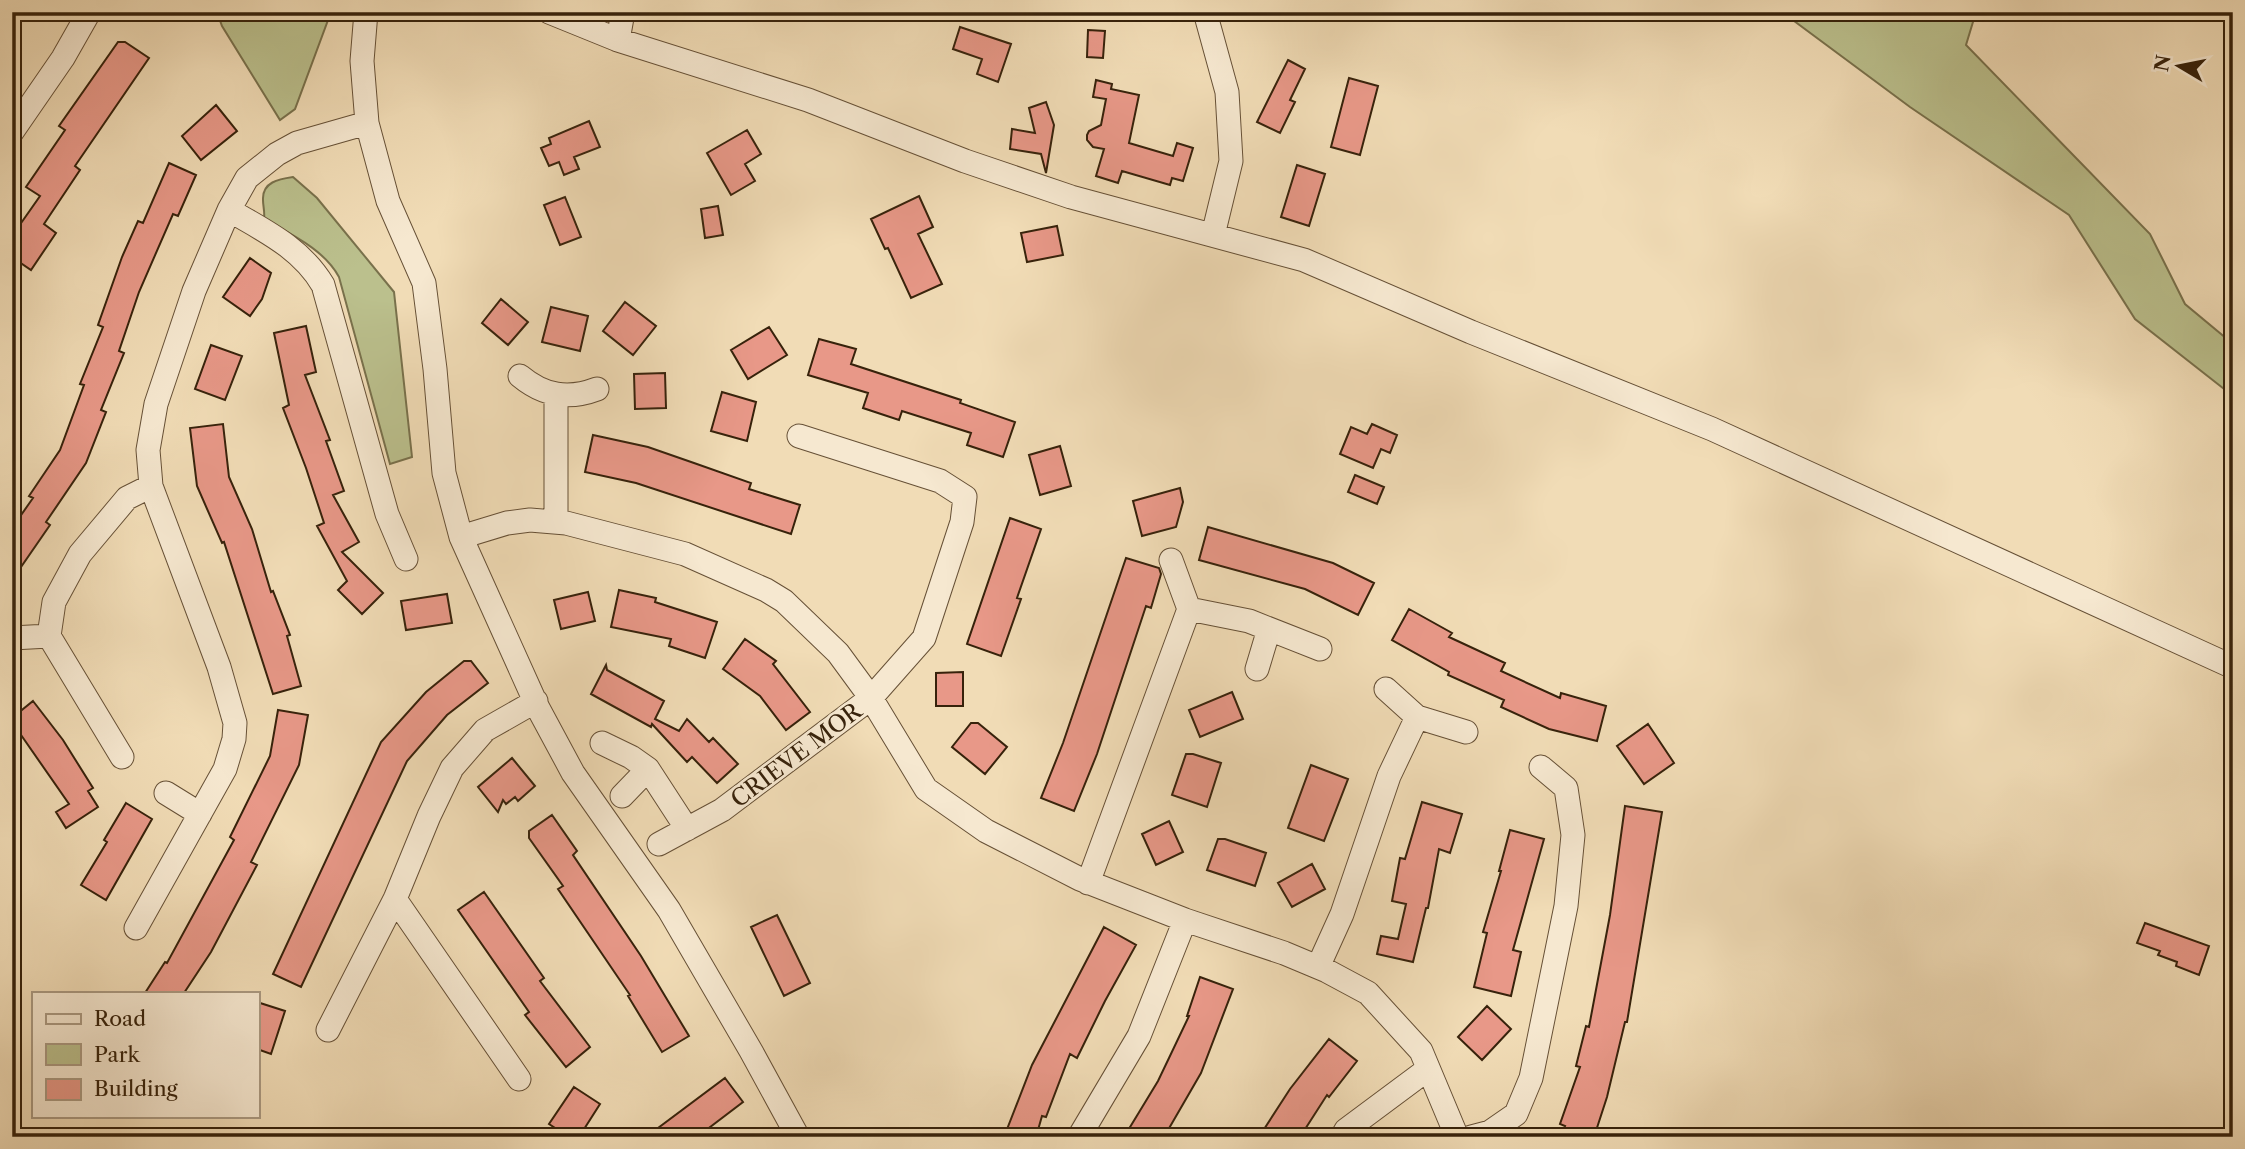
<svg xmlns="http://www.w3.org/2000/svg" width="2245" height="1149" font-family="'Libre Caslon Text',serif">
	<rect width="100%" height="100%" fill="#f1dcb6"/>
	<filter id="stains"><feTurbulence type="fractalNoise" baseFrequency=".00286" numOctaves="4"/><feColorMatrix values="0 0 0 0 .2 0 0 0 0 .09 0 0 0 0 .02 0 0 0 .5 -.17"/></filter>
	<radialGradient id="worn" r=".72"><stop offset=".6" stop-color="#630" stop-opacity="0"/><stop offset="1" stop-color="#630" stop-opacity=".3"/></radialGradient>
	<path fill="#bbc08d" stroke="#79714c" stroke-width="2" d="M 217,12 L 331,12 L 295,109 L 280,120 L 222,26 Z
		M 1782,12 L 1976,12 L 1966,45 L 2150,234 L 2185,304 L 2233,344 L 2233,396 L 2135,319 L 2069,215 L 1910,107 Z
		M 293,177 L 317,198 L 394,292 L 412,457 L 390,464 L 339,277 C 324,249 290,234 264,219 C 265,211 263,207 263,200 C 262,182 279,179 293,177 Z"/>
	<path fill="#e89888" stroke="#37220b" stroke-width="2" d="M 960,27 L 1011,44 L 998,82 L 977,74 L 982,59 L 953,49 Z
		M 1088,30 L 1105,31 L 1103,58 L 1087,57 Z
		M 118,42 L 125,42 L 149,58 L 75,166 L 80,170 L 44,224 L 56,233 L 31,270 L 12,257 L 12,236 L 40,196 L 26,187 L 65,130 L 59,126 Z
		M 1288,60 L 1305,69 L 1290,100 L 1295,102 L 1280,133 L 1257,122 Z
		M 1349,78 L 1378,86 L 1360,155 L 1331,147 Z
		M 1096,80 L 1112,84 L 1111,89 L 1139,95 L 1129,143 L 1173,156 L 1177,143 L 1193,148 L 1183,181 L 1172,178 L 1170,185 L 1122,171 L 1118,183 L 1096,176 L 1104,149 L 1093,147 L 1087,140 L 1087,135 L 1089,131 L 1101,125 L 1106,99 L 1093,97 Z
		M 1046,102 L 1054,125 L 1046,173 L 1041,154 L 1010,149 L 1012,129 L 1035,133 L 1029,108 Z
		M 216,105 L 237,131 L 201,160 L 182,136 Z
		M 589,121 L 600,147 L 574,157 L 579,169 L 564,175 L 559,162 L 549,166 L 541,148 L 551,144 L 549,138 Z
		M 747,130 L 761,154 L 745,164 L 755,181 L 731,195 L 707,153 Z
		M 169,163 L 196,175 L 178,216 L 173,214 L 139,292 L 119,351 L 124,353 L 101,410 L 106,412 L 86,463 L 46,522 L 50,525 L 12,580 L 12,528 L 33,498 L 29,496 L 60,450 L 84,385 L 80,384 L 103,327 L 98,325 L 122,257 L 138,221 L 143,223 Z
		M 1297,165 L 1325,174 L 1309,226 L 1281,217 Z
		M 919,196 L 933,227 L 918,234 L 942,284 L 911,298 L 888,248 L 885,249 L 871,219 Z
		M 565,197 L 581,237 L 560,245 L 544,205 Z
		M 718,206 L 723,235 L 705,238 L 701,209 Z
		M 1057,226 L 1063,255 L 1027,262 L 1021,233 Z
		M 250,258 L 271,273 L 262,299 L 250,316 L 223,297 Z
		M 501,299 L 528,322 L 508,345 L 482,323 Z
		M 625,302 L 656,326 L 633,355 L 603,331 Z
		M 551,307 L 588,316 L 580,351 L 542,342 Z
		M 306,326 L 316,372 L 305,375 L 330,440 L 326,441 L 344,491 L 333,495 L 359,542 L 342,552 L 383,593 L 362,614 L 338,590 L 347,581 L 317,526 L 324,523 L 306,468 L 283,408 L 289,405 L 274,333 Z
		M 769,327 L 787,355 L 748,379 L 731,350 Z
		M 819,339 L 856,349 L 851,364 L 961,400 L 960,403 L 1015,422 L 1003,457 L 967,445 L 971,433 L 902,411 L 899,420 L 863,408 L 868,393 L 808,375 Z
		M 211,345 L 242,356 L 225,400 L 195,389 Z
		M 665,373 L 666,408 L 635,409 L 634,374 Z
		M 722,392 L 756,402 L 747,441 L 711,431 Z
		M 223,424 L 229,477 L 252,529 L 271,592 L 273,591 L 290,635 L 287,636 L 301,686 L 273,694 L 224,542 L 222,543 L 197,486 L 190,428 Z
		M 1372,424 L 1397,435 L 1390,453 L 1381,449 L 1373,468 L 1340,454 L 1351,427 L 1367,434 Z
		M 593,435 L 648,447 L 694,463 L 751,483 L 749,489 L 800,505 L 791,534 L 636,483 L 585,472 Z
		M 1060,446 L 1071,486 L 1040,495 L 1029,455 Z
		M 1355,475 L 1384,487 L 1377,504 L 1348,492 Z
		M 1180,488 L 1183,502 L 1176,527 L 1142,536 L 1133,501 Z
		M 1010,518 L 1041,529 L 1017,598 L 1021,599 L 1001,656 L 967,644 Z
		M 1208,527 L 1333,563 L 1374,583 L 1358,615 L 1305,589 L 1199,560 Z
		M 1126,558 L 1159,568 L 1161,574 L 1151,608 L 1146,606 L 1097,754 L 1074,811 L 1041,798 L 1063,743 Z
		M 619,590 L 656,598 L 655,602 L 717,622 L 705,658 L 669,646 L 671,639 L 611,627 Z
		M 588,592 L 595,621 L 561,629 L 554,600 Z
		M 447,594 L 452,623 L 406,630 L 401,601 Z
		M 1409,609 L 1452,633 L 1449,637 L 1505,663 L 1501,671 L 1560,698 L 1561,693 L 1606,706 L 1597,741 L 1549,729 L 1501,707 L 1504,700 L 1448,675 L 1449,672 L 1392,640 Z
		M 745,639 L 776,661 L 773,664 L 810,712 L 786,730 L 760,696 L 723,669 Z
		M 464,661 L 471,661 L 488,683 L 447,715 L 407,761 L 301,987 L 273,974 L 381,742 L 426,692 Z
		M 606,665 L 607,670 L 664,701 L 655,719 L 679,731 L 687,719 L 709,742 L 713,738 L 738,764 L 717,783 L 692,757 L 687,762 L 652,724 L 651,727 L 591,694 Z
		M 963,672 L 963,706 L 936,706 L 936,673 Z
		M 1232,692 L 1243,719 L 1200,737 L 1189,710 Z
		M 33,701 L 63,740 L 93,788 L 88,791 L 98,807 L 66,828 L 56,812 L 69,804 L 12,722 L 12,718 Z
		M 278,710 L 308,715 L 299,765 L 251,862 L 257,865 L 211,952 L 184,993 L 145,993 L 165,962 L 167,963 L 234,840 L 230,837 L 270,756 Z
		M 971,723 L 978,723 L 1007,747 L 985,774 L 952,747 Z
		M 1648,724 L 1674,763 L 1644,784 L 1617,746 Z
		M 1186,754 L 1193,754 L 1221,763 L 1207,807 L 1172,795 Z
		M 512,758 L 535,786 L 518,801 L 515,797 L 506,804 L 503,800 L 498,812 L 478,787 Z
		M 1311,765 L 1348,779 L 1324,841 L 1288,828 Z
		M 1422,802 L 1462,814 L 1450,853 L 1439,849 L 1428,908 L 1426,908 L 1413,962 L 1377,954 L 1381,936 L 1398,939 L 1406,904 L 1392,901 L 1400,858 L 1405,859 Z
		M 126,803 L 152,819 L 106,900 L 81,885 L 107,842 L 104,840 Z
		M 1625,806 L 1662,812 L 1627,1022 L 1625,1022 L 1607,1097 L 1594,1137 L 1559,1137 L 1565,1126 L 1560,1124 L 1580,1067 L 1576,1066 L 1586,1026 L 1589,1027 L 1610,915 Z
		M 552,815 L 577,851 L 573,855 L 641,956 L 689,1036 L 662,1052 L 628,996 L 630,995 L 558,889 L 563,886 L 529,838 L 529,831 Z
		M 1169,821 L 1183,852 L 1156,865 L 1142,834 Z
		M 1510,830 L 1544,839 L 1513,950 L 1521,952 L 1511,996 L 1474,987 L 1487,933 L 1483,932 L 1501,871 L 1499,871 Z
		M 1218,839 L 1225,839 L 1266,853 L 1255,886 L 1207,870 Z
		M 1312,864 L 1325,889 L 1292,907 L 1278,883 Z
		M 484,892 L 544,978 L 540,981 L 590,1047 L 566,1067 L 525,1015 L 529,1012 L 458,910 Z
		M 777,915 L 810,983 L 784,996 L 751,927 Z
		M 2145,923 L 2209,946 L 2199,975 L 2176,966 L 2177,962 L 2158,955 L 2160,951 L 2137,943 Z
		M 1104,927 L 1136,945 L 1105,1001 L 1077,1058 L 1070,1054 L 1046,1117 L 1042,1116 L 1036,1137 L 1004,1137 L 1032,1065 Z
		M 1200,977 L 1233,989 L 1201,1073 L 1164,1137 L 1124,1137 L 1158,1081 L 1169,1058 L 1189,1016 L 1187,1016 Z
		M 257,1002 L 285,1011 L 271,1054 L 257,1049 Z
		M 1487,1006 L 1511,1029 L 1482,1060 L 1458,1037 Z
		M 1329,1039 L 1357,1061 L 1329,1097 L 1327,1095 L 1300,1137 L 1259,1137 L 1290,1089 Z
		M 725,1078 L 743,1102 L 697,1137 L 646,1137 Z
		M 574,1087 L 600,1104 L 579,1137 L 569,1137 L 549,1124 Z"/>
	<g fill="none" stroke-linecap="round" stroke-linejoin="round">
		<g stroke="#665036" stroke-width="25">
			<path id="street" d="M 366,12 L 362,61 L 367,123 L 388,201 L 424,283 L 435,369 L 444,473 L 461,537 L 538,708 L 573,773 L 669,910 L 751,1051 L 798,1137
				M 549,12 L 618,40 L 808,100 L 965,161 L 1071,197 L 1304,260 L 1471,332 L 1712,429 L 2233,667
				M 1205,12 L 1227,92 L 1231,161 L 1213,235
				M 618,40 L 623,12
				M 12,132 L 63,58 L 88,14
				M 229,210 C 265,231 301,248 323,285 L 387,514 L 406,559
				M 520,376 C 544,396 568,400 597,389
				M 556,521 L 556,395
				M 461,537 L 507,523 L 530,520 L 566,523 L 685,554 L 766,590 L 784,601 L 838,653 L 871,698 L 926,789 L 986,831 L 1080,879 L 1185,920 L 1284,953 L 1327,971 L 1368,993 L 1421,1051 L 1457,1137
				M 1171,560 L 1189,609 L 1249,621 L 1320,649
				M 12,638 L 49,636
				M 1257,669 L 1269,629
				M 1386,689 L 1417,717 L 1466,732
				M 602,743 L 631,757 L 648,769 L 687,829
				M 122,757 L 49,636 L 54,602 L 80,554 L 127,498 L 151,486
				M 166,793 L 200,814
				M 622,796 L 648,769
				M 659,844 L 722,810 L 871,698 L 924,638 L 962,522 L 965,497 L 940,481 L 799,436
				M 1088,883 L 1189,609
				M 395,899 L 519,1079
				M 136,928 L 225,769 L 234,739 L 235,723 L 219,667 L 151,486 L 148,450 L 156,404 L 194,291 L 229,210 L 247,178 L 277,154 L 297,143 L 367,123
				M 1318,967 L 1342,914 L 1389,776 L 1417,717
				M 328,1030 L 395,899 L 429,816 L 452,768 L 485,730 L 536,701
				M 1079,1137 L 1139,1036 L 1185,920
				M 1342,1137 L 1346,1130 L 1428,1069
				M 1471,1137 L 1490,1132 L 1516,1114 L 1531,1078 L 1566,906 L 1573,835 L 1566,788 L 1541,767"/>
		</g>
		<use href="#street" stroke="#f6e8d0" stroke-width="23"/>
	</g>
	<g text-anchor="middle" stroke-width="5" stroke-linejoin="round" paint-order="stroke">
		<g font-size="23" fill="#37220b" stroke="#f6e8d0">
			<text transform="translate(796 755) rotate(-37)" y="8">CRIEVE MOR</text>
		</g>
	</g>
	<rect width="2245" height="1149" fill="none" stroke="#f1dcb6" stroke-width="42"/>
	<rect x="14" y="14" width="2217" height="1121" fill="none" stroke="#37220b" stroke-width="3.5"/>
	<rect x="21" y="21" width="2203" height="1107" fill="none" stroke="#37220b" stroke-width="2"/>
	<rect x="32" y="992" width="228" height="126" fill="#f6e8d0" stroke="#aa9981" stroke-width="2"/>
	<rect x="46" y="1014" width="35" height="10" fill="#f6e8d0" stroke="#aa9981" stroke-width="2"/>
	<text x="94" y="1026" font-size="21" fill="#37220b">Road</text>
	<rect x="46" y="1044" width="35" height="21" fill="#bbc08d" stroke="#aa9981" stroke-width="2"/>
	<text x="94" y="1062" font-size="21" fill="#37220b">Park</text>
	<rect x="46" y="1079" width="35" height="21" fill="#e89888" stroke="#aa9981" stroke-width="2"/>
	<text x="94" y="1096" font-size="21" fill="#37220b">Building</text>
	<g transform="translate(2179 66) rotate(280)" stroke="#f6e8d0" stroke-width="5" paint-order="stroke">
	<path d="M0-5L12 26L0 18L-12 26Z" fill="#37220b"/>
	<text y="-10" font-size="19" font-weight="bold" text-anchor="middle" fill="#37220b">N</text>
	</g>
	<rect width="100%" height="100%" filter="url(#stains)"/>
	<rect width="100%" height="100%" fill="url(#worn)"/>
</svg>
